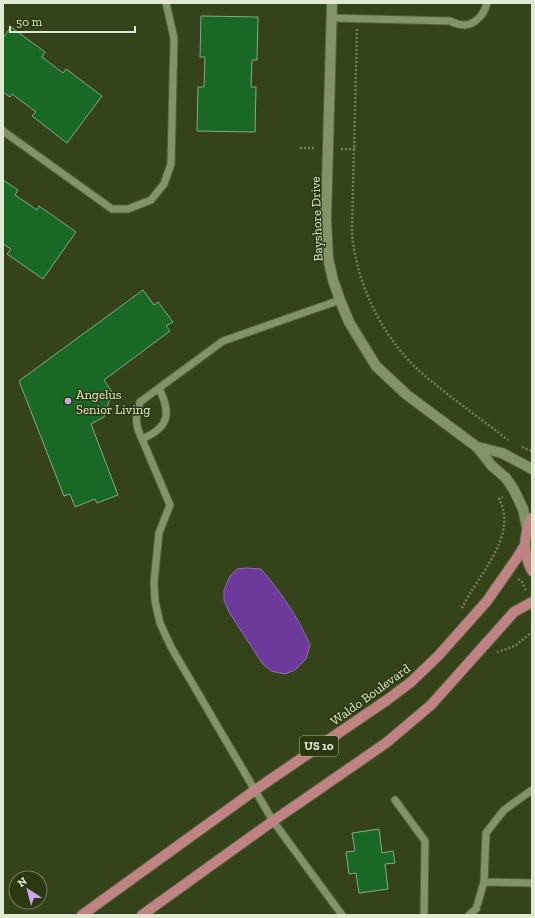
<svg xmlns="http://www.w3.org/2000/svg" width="535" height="918" font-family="'Zilla Slab',serif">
	<rect width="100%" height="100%" fill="#35431b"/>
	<path fill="#6d3a9b" stroke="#906eac" d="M 246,568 L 261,569 C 281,592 298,617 310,645 L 306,659 L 295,670 L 285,674 L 271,671 L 262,663 L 229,612 L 224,600 L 224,590 L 230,576 L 237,569 Z"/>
	<path fill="#1a6826" stroke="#86aa87" d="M 201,16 L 258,17 L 257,60 L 252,60 L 251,87 L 256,87 L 255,132 L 197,131 L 198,87 L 204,87 L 205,57 L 200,57 Z
		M 11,27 L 45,52 L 42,57 L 63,73 L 66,69 L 102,96 L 67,143 L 32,116 L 36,112 L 12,94 L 10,97 L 3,92 L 3,38 Z
		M 3,180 L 18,190 L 15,195 L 37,210 L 39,206 L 76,232 L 43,279 L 7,254 L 11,249 L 3,244 Z
		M 143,290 L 154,305 L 158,302 L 173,322 L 166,326 L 170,331 L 104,380 L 112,392 L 104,417 L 91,424 L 118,495 L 97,503 L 95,499 L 75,507 L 70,494 L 64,496 L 19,381 Z
		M 379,829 L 382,853 L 393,851 L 395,863 L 385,864 L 388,889 L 359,893 L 356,873 L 349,874 L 346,852 L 355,851 L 352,833 Z"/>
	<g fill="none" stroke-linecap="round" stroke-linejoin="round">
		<g stroke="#545f3c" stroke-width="9">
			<path id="lane" d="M 332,18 L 450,21 C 454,23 461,25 465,25 C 476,24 485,13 487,3
				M 3,131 L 112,209 L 128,209 L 151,200 L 164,184 L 171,164 L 174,38 L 166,3
				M 340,300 L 223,341 L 159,388 C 171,413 170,427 142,439 L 170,505 L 159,533 L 154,582 L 155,601 L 160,623 L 171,647 L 273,821 L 342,915
				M 142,439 C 135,425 135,418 140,402 L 159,388
				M 395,800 L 425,841 L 424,915
				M 484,882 L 532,883
				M 469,915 L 476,909 L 484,882 L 486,833 L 504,810 L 532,790"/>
		</g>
		<g stroke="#545f3c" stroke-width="12">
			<path id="street" d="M 332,3 L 326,219 L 328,258 L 333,280 L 340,300 L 349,322 L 376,366 L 407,395 L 477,447 L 492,466 L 506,478 L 514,490 L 523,509 L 527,528
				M 477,447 L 502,453 L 532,469"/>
		</g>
		<g stroke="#545f3c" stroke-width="12">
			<path id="primary" d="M 532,518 C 523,535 523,554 532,571
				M 82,915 L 255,790 L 387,700 L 411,682 L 439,655 L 487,601 L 517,558 L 525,545
				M 142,915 L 273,821 L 386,743 L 431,705 L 514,612 L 532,602"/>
		</g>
		<path stroke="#727f5d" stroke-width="2.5" stroke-dasharray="2 2" stroke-linecap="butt" d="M 357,29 L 352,231 C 355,283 384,341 424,375 C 451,398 480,418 508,440
			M 300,148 L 316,148
			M 341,149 L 355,149
			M 522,447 L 532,451
			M 518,579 L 522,582 L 526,591
			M 462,608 C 477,576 519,536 499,499 L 503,497
			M 497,652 L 515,646 L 532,632"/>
		<use href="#lane" stroke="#829368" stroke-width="7"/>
		<use href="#street" stroke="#829368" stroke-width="10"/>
		<use href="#primary" stroke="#bf8382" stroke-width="10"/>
	</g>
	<circle fill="#c8a6ef" stroke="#2b3810" stroke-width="1.5" cx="68" cy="401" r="4"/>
	<g text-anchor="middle" stroke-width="3" stroke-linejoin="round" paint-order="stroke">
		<rect fill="#2b3810" stroke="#aab498" stroke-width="1" x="300" y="736" width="38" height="20" rx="3"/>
		<g font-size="12" font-weight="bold" fill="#e0e9d2">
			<text x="319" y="750">US 10</text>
		</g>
		<g font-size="13" fill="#e0e9d2" stroke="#2b3810">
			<text transform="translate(316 219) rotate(-92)" y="5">Bayshore Drive</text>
			<text transform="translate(370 694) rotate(-36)" y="5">Waldo Boulevard</text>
		</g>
		<g font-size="13" fill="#e0e9d2" stroke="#2b3810" text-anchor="start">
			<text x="76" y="399">Angelus<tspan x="76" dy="15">Senior Living</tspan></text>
		</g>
	</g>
	<rect width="535" height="918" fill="none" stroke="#e0e9d2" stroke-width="8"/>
	<g transform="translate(28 890) rotate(324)"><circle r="19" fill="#2b3810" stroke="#737f5e"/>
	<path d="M0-3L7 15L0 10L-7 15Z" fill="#c8a6ef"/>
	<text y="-6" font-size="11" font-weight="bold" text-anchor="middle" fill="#e0e9d2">N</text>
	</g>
	<path d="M10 26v6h125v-6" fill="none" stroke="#e0e9d2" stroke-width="2"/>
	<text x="16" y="26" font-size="12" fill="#e0e9d2" stroke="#2b3810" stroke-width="3" paint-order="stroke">50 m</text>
</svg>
